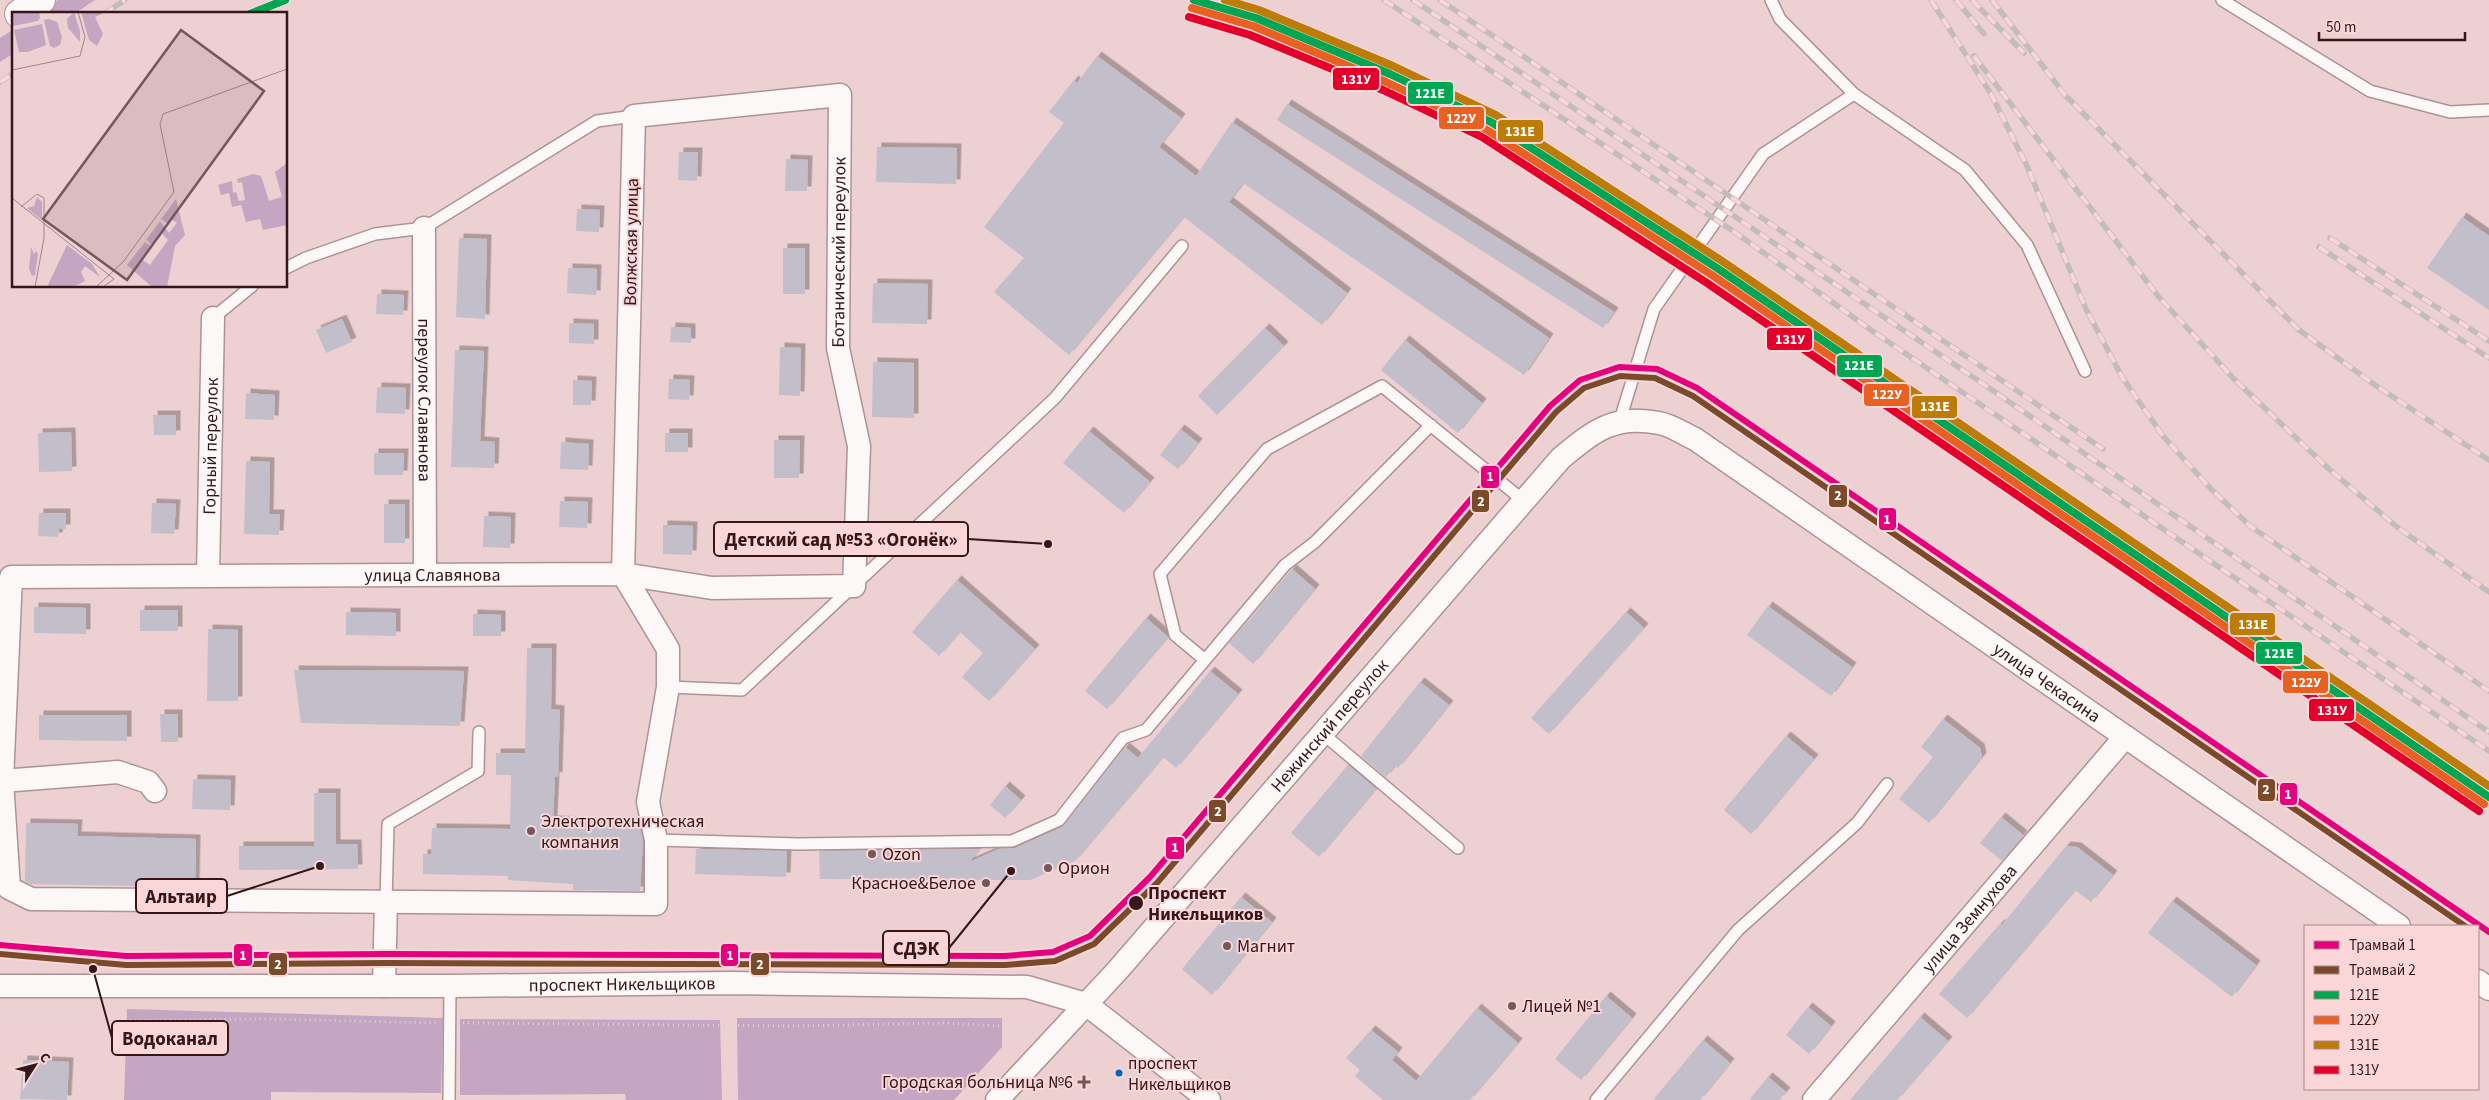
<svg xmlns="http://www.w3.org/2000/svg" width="2489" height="1100" font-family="'Source Sans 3',sans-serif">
	<defs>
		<filter id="shadow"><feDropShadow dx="4.5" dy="-4.5" stdDeviation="0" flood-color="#0004"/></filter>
	</defs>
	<rect width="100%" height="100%" fill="#ecd0d2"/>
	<path fill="#c4a5c2" d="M 58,0 L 95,0 L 74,14 L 37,14 Z
		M 14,29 L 14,53 L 0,62 L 0,38 Z
		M 127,1009 L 443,1018 L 441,1093 L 271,1092 L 271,1100 L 124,1100 Z
		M 737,1018 L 1002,1018 L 1002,1047 L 954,1100 L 738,1100 Z
		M 460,1019 L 720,1020 L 722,1100 L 626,1100 L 625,1094 L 460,1095 Z"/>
	<path fill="#c2bfcb" filter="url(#shadow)" d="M 1097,56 L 1181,118 L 1159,147 L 1196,176 L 1232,122 L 1549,338 L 1524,375 L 1243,183 L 1229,202 L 1347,293 L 1322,325 L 1184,217 L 1069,355 L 994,292 L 1024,258 L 984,227 L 1064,123 L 1049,112 L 1074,80 L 1077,83 Z
		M 1287,104 L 1614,312 L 1603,328 L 1277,120 Z
		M 877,147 L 957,148 L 956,184 L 876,182 Z
		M 679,152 L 698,152 L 697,181 L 678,180 Z
		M 786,159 L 808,160 L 807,191 L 785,191 Z
		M 577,209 L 600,210 L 599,232 L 576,231 Z
		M 2462,217 L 2489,236 L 2489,310 L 2427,268 Z
		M 459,238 L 487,239 L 485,319 L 456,317 Z
		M 783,248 L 805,248 L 805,294 L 783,294 Z
		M 568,268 L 597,269 L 596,295 L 567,293 Z
		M 873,283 L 928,284 L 927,324 L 872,323 Z
		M 377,294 L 404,295 L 403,315 L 376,314 Z
		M 342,319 L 352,342 L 326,353 L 316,330 Z
		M 569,323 L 594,324 L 594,344 L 569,343 Z
		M 671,327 L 691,328 L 691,343 L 670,342 Z
		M 1265,328 L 1284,346 L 1217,415 L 1198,396 Z
		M 1405,340 L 1482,403 L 1458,433 L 1381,370 Z
		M 780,347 L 801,348 L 800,396 L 779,395 Z
		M 455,350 L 484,351 L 480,441 L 495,442 L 494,468 L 451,467 Z
		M 873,362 L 914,363 L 914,418 L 872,417 Z
		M 669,379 L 690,380 L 689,400 L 668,399 Z
		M 573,380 L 592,381 L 591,405 L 573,405 Z
		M 377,387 L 406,388 L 405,414 L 376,413 Z
		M 246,393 L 275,395 L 274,420 L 245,419 Z
		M 153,415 L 176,415 L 176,435 L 154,435 Z
		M 1180,429 L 1198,443 L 1178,469 L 1160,455 Z
		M 1089,431 L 1150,482 L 1124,513 L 1063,463 Z
		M 71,432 L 72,471 L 39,472 L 38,433 Z
		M 665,433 L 688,433 L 688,452 L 665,452 Z
		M 774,440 L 800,440 L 799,478 L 774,478 Z
		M 561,442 L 589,444 L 588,470 L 560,469 Z
		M 374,453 L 404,453 L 403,475 L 374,475 Z
		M 246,461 L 270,462 L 269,514 L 280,514 L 279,535 L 244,534 Z
		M 560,501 L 588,502 L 587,528 L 559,527 Z
		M 152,503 L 176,504 L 174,534 L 151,533 Z
		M 384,504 L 405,504 L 405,543 L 384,543 Z
		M 39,513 L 66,513 L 66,529 L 59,529 L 58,537 L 38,536 Z
		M 484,516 L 511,517 L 510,548 L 483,547 Z
		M 663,525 L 693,526 L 692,555 L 663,554 Z
		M 1292,569 L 1315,589 L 1253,664 L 1229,643 Z
		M 957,580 L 1035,649 L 989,701 L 962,677 L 983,653 L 960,632 L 939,656 L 912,632 Z
		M 1768,606 L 1852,667 L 1831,696 L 1747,635 Z
		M 34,607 L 86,608 L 86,634 L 34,633 Z
		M 140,610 L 178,610 L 178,631 L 140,631 Z
		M 346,612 L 396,613 L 396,636 L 346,635 Z
		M 1626,612 L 1644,628 L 1549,734 L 1531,718 Z
		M 473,614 L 501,615 L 501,636 L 473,636 Z
		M 1146,618 L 1168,637 L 1107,709 L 1085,691 Z
		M 208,629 L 238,630 L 238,701 L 207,701 Z
		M 527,648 L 552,648 L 551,709 L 560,710 L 558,777 L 555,776 L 553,820 L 639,825 L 643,840 L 640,891 L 573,890 L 573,884 L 508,880 L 508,876 L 423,874 L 423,854 L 431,854 L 432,828 L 510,829 L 511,775 L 496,775 L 496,753 L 525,753 Z
		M 294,670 L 464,671 L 460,726 L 301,723 Z
		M 1210,671 L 1238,694 L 1176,768 L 1163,757 L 1075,861 L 1030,880 L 820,879 L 819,851 L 980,849 L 969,862 L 999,849 L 1015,848 L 1062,827 L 1125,747 L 1138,758 Z
		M 1420,682 L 1449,705 L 1398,768 L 1395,766 L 1386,777 L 1361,756 Z
		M 160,714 L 178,714 L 178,742 L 161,742 Z
		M 39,715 L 127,715 L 127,741 L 39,740 Z
		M 1943,719 L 1980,748 L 1982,757 L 1929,823 L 1899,799 L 1933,757 L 1921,747 Z
		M 1786,736 L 1814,759 L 1751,834 L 1724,810 Z
		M 1348,765 L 1376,789 L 1319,857 L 1291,833 Z
		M 193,779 L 231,780 L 230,810 L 192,809 Z
		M 1005,786 L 1021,800 L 1005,818 L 990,805 Z
		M 314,793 L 336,793 L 336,844 L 357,844 L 358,869 L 239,870 L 239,846 L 314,846 Z
		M 2001,817 L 2023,835 L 2002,861 L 1980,843 Z
		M 26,823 L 78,824 L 77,836 L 196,839 L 195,887 L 30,884 L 25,881 Z
		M 2066,846 L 2077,847 L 2113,875 L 2091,902 L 2075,890 L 1967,1018 L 1939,994 L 2000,924 L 2002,925 Z
		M 696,849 L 787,851 L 786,877 L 695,874 Z
		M 1241,897 L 1272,922 L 1212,995 L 1182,969 Z
		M 2172,901 L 2256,965 L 2232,997 L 2148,933 Z
		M 1606,996 L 1632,1018 L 1581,1080 L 1555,1059 Z
		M 1808,1007 L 1831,1026 L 1809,1054 L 1786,1035 Z
		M 1477,1008 L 1518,1043 L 1470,1100 L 1383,1100 L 1355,1076 L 1360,1070 L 1346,1058 L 1371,1030 L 1398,1052 L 1392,1060 L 1416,1081 Z
		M 1920,1017 L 1948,1041 L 1897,1100 L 1850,1100 Z
		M 1703,1040 L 1730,1063 L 1700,1100 L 1653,1100 Z
		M 23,1060 L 69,1062 L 67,1100 L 20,1099 Z
		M 1768,1077 L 1786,1092 L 1779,1100 L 1749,1100 Z"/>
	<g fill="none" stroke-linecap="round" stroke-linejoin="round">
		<g stroke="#ae9396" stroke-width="14">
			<path id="service" d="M 1771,0 L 1780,19 L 1854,94
				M 2222,0 L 2370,91 L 2450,112 L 2489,110
				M 286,268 L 306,258 L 375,234 L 424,228 L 597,121 L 634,116
				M 213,318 L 252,286
				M 1620,420 L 1654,309 L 1763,154 L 1854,94 L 1965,170 L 2027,245 L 2085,371
				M 1205,660 L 1175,635 L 1160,574 L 1267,449 L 1382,386 L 1524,501
				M 668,687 L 742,690 L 1055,398 L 1182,246
				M 1322,733 L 1458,848
				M 656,840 L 799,844 L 1012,841 L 1059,820 L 1123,738 L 1146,730 L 1285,565 L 1315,542 L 1431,425
				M 386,902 L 388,824 L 478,771 L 479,732
				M 449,1100 L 450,986
				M 1596,1100 L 1738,930 L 1857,823 L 1887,784"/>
		</g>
		<g stroke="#ae9396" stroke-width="25">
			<g id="minor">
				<path id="s1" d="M 424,228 L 425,574"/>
				<path id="s2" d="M 208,575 L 213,318"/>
				<path id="s3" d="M 854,586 L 859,446 L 838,348 L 840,95 L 634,116 L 623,574 L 668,649 L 668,687 L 648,802 L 656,840 L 656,904 L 31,899 L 9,888 L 2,781 L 11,577 L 623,574 L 712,588 L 854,586"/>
				<path d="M 2,781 L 118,772 L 148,782 L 155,791"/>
				<path d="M 2478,981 L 2489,989"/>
				<path id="s4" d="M 0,986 L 450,986 L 730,983 L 1027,987 L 1086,1004 L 1209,1100"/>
				<path d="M 384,986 L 386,902"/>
				<path id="s5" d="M 997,1100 L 1117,971 L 1561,458 C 1594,431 1614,414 1659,423 C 1671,425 1684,434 1695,439 L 2399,926"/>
				<path id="s6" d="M 1814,1100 L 2125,737"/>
			</g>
		</g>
		<g stroke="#ae9396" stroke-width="30">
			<path id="secondary" d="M 19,14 L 41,0"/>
		</g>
		<path stroke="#dbd2d2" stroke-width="3" stroke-dasharray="1 4" stroke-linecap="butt" d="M 1132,985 L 1257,1100
			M 0,1014 L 101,1021 L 266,1019 L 437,1023
			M 463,1023 L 795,1026 L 942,1023 L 1017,1027 L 1033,1032
			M 1073,1049 L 1144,1100"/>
		<use href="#service" stroke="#fcf8f8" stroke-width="11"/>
		<use href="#minor" stroke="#fcf8f8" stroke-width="22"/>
		<use href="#secondary" stroke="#fcf8f8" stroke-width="28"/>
		<g stroke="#c4bcbc" stroke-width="5.5">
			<path id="rail" d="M 1384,0 L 1736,233 L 1871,330 L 2489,751
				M 1413,0 L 1979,381 L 2489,732
				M 1440,0 L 2103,449
				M 1931,0 L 1991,94 L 2027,166 L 2086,309 L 2122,377 L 2163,436 L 2211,489 L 2250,526 L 2489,691
				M 1956,0 L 1984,34
				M 1972,0 L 2024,53
				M 1992,0 L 2065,95 L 2299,330 L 2375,385 L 2489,460
				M 104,14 L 125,0
				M 1974,56 L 2158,296 L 2234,379 L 2329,469 L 2397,527 L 2489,592
				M 0,82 L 14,73
				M 2330,238 L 2489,341
				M 2319,247 L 2489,358"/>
		</g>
		<use href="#rail" stroke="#fad6d8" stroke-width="4" stroke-dasharray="11" stroke-linecap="butt"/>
		<g stroke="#fad6d8" stroke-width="11">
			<path id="rail-1" d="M 1194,0 L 1256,18 L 1390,74 L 1491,122 L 1717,268 L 2489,797
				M 250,14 L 285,0"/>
		</g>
		<g stroke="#fad6d8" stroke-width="11">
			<path id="rail-2" d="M 1192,8 L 1253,26 L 1386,82 L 1487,130 L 1712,275 L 2484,804"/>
		</g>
		<g stroke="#fad6d8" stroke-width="11">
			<path id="rail-3" d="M 1225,0 L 1259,10 L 1393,66 L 1496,115 L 1722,261 L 2489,786"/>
		</g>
		<g stroke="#fad6d8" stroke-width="11">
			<path id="rail-4" d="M 1189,17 L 1250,35 L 1383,90 L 1482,137 L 1707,283 L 2479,811"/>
		</g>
		<use href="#rail-1" stroke="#00a651" stroke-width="8"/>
		<use href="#rail-2" stroke="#e96122" stroke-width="8"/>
		<use href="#rail-3" stroke="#bd7b08" stroke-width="8"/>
		<use href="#rail-4" stroke="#e4002b" stroke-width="8"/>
		<g stroke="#fad6d8" stroke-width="10">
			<path id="tram-1" d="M 0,945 L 126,956 L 386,954 L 1005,956 L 1053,952 L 1090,936 L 1150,877 L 1550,406 L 1580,380 L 1619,367 L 1657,369 L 1697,388 L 2489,932"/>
		</g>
		<g stroke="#fad6d8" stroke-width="10">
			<path id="tram-2" d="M 0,954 L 126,965 L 386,963 L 1005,965 L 1055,961 L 1094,944 L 1157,883 L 1556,412 L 1584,388 L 1620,376 L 1655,378 L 1693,396 L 2465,926"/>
		</g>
		<use href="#tram-1" stroke="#e5007d" stroke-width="6"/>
		<use href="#tram-2" stroke="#7a4b2a" stroke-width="6"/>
	</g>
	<g fill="#76575a" stroke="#fad6d8" stroke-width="2">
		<circle cx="531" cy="831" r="5"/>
		<circle cx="872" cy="854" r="5"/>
		<circle cx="1048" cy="868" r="5"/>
		<circle cx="986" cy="883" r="5"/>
		<circle cx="1227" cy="946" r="5"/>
		<circle cx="1512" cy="1006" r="5"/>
		<path d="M1081.5 1074.5h5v5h5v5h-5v5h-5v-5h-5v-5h5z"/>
	</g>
	<circle fill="#361619" stroke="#fad6d8" stroke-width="2" cx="1136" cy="903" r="8"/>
	<circle fill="#0065bd" stroke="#fad6d8" stroke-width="2" cx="1119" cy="1073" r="4.5"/>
	<g text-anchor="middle" stroke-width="4" stroke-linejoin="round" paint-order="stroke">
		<g font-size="17" fill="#361619" stroke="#fad6d8" text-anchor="start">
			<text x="1128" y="1069">проспект<tspan x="1128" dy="21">Никельщиков</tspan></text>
		</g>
		<g font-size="18" fill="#361619" stroke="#fad6d8">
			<text transform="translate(631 242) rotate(-89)" y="6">Волжская улица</text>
			<text dy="6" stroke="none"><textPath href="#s3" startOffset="336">Ботанический переулок</textPath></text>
			<text dy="6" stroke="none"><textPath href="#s1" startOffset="172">переулок Славянова</textPath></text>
			<text dy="6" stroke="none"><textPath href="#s2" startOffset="129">Горный переулок</textPath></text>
			<text dy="6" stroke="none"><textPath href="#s3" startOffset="2886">улица Славянова</textPath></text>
			<text dy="6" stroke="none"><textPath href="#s5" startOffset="1431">улица Чекасина</textPath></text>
			<text dy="6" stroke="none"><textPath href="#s5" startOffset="501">Нежинский переулок</textPath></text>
			<text dy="6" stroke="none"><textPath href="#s6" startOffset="239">улица Земнухова</textPath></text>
			<text dy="6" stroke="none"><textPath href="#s4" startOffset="622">проспект Никельщиков</textPath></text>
		</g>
		<g font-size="18" fill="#361619" stroke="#fad6d8" text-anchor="start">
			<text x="541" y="827">Электротехническая<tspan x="541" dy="21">компания</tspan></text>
			<text x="882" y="860">Ozon</text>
			<text x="1058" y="874">Орион</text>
			<text x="976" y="889" text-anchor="end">Красное&amp;Белое</text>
			<text x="1237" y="952">Магнит</text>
			<text x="1522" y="1012">Лицей №1</text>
			<text x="1073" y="1088" text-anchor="end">Городская больница №6</text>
		</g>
		<g font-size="18" font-weight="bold" fill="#361619" stroke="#fad6d8" text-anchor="start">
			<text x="1148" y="899">Проспект<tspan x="1148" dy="21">Никельщиков</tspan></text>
		</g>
	</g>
	<g transform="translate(12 12)">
		<rect width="275" height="275" fill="#ecd0d2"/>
		<path d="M 0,0 L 27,0 L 28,6 L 26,9 L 1,14 ZM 62,0 L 68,19 L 68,30 L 56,16 L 55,7 ZM 69,0 L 94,0 L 83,5 L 91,22 L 85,34 L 77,28 ZM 37,7 L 45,10 L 50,25 L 48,33 L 42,36 L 38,34 L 32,8 ZM 30,12 L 34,33 L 16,40 L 7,40 L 2,18 ZM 275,151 L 275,213 L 251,218 L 248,207 L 234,210 L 229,193 L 220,195 L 217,181 L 209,183 L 206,173 L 220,169 L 221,181 L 224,180 L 227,189 L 233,188 L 230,170 L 226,171 L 225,167 L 241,162 L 249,164 L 257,189 L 270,185 L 263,160 ZM 25,185 L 30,190 L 30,208 L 15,196 L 22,194 ZM 164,187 L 173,223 L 163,234 L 155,275 L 140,275 L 115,253 L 133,230 L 139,234 L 129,247 L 138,253 L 156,228 L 149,220 L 140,233 L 134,228 L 148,209 L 157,221 L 165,211 L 159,207 L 156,212 L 149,207 ZM 55,233 L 80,252 L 88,265 L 73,254 L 69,260 L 73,269 L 63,274 L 35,275 ZM 19,235 L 22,242 L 24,239 L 26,242 L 23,263 L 20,264 L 17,257 Z" fill="#c4a5c2"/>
		<path fill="none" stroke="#a38688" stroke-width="1" d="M 0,58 L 68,44 L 73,25 L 66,0M 0,186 L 102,267 L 91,275M 9,195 L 25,182 L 32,186 L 32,226 L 23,275M 84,275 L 111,250 L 162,180 L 148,112 L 151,102 L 275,57"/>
		<path fill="#76575a" fill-opacity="0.15" stroke="#76575a" stroke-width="2.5" d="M 169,18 L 252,79 L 115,268 L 31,207 Z"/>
		<rect width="275" height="275" fill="none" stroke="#361619" stroke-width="2.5"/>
	</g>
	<path fill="none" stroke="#361619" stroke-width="2" d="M1048 544L968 539M320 866L227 896M1011 871L949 948M93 969L112 1038"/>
	<g fill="#361619" stroke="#fad6d8" stroke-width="2">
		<circle cx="1048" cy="544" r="5"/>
		<circle cx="320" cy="866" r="5"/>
		<circle cx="1011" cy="871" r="5"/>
		<circle cx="93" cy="969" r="5"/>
	</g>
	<g fill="#fad6d8" stroke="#361619" stroke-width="2">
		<rect x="714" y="522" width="254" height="34" rx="5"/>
		<rect x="136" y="879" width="91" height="34" rx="5"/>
		<rect x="883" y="931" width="66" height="34" rx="5"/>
		<rect x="112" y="1021" width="116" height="34" rx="5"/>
	</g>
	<g font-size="19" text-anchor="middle" font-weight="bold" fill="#361619">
		<text x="841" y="546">Детский сад №53 «Огонёк»</text>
		<text x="181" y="903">Альтаир</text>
		<text x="916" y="955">СДЭК</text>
		<text x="170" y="1045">Водоканал</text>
	</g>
	<g stroke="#fad6d8" stroke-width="2">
		<rect x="1332" y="67" width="48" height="24" rx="5" fill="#e4002b"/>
		<rect x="1407" y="81" width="47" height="24" rx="5" fill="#00a651"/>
		<rect x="1438" y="106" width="47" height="24" rx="5" fill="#e96122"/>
		<rect x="1497" y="119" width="47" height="24" rx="5" fill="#bd7b08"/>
		<rect x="1766" y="327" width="47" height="24" rx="5" fill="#e4002b"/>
		<rect x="1836" y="354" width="47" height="24" rx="5" fill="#00a651"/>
		<rect x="1863" y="383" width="47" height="24" rx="5" fill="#e96122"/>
		<rect x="1911" y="395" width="47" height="24" rx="5" fill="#bd7b08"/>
		<rect x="1480" y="465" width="20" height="24" rx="5" fill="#e5007d"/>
		<rect x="1828" y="484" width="20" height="24" rx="5" fill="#7a4b2a"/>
		<rect x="1471" y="489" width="19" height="24" rx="5" fill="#7a4b2a"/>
		<rect x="1878" y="507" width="19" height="24" rx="5" fill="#e5007d"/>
		<rect x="2229" y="612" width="47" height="24" rx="5" fill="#bd7b08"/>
		<rect x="2255" y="641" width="48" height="24" rx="5" fill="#00a651"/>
		<rect x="2282" y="670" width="47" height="24" rx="5" fill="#e96122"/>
		<rect x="2308" y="698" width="47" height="24" rx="5" fill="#e4002b"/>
		<rect x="2257" y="778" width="19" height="24" rx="5" fill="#7a4b2a"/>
		<rect x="2279" y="782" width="19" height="24" rx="5" fill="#e5007d"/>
		<rect x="1208" y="799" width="19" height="24" rx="5" fill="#7a4b2a"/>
		<rect x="1165" y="836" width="20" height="24" rx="5" fill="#e5007d"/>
		<rect x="233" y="943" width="20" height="24" rx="5" fill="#e5007d"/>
		<rect x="720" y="943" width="19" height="24" rx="5" fill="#e5007d"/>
		<rect x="268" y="952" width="20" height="24" rx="5" fill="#7a4b2a"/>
		<rect x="750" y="952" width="20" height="24" rx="5" fill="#7a4b2a"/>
	</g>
	<g font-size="14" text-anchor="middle" font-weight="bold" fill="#fff">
		<text x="1356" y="84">131У</text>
		<text x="1430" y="98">121Е</text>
		<text x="1461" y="123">122У</text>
		<text x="1520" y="136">131Е</text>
		<text x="1790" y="344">131У</text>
		<text x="1859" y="370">121Е</text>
		<text x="1887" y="399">122У</text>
		<text x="1935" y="411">131Е</text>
		<text x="1490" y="481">1</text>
		<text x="1838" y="500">2</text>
		<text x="1481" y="506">2</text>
		<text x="1887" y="524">1</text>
		<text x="2253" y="629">131Е</text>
		<text x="2279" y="658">121Е</text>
		<text x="2306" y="687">122У</text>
		<text x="2332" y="715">131У</text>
		<text x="2266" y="794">2</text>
		<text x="2288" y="799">1</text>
		<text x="1218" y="816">2</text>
		<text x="1175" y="852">1</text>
		<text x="243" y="960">1</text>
		<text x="730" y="960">1</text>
		<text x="278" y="969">2</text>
		<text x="760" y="969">2</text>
	</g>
	<rect x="2304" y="925" width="175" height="165" fill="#fad6d8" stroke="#ac898c"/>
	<rect x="2314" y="941" width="25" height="8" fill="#e5007d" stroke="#ac898c"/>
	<text x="2349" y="950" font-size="15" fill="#361619">Трамвай 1</text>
	<rect x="2314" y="966" width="25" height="8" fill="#7a4b2a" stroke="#ac898c"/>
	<text x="2349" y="975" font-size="15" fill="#361619">Трамвай 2</text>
	<rect x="2314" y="991" width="25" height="8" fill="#00a651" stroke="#ac898c"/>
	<text x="2349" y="1000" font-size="15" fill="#361619">121Е</text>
	<rect x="2314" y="1016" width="25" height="8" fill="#e96122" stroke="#ac898c"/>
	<text x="2349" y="1025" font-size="15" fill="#361619">122У</text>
	<rect x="2314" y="1041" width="25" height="8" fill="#bd7b08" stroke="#ac898c"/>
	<text x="2349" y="1050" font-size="15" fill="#361619">131Е</text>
	<rect x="2314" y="1066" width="25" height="8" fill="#e4002b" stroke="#ac898c"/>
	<text x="2349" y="1075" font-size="15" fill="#361619">131У</text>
	<g transform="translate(35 1065) rotate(54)" stroke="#fad6d8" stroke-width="4" paint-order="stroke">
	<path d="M0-4L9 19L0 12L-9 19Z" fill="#361619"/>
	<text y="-8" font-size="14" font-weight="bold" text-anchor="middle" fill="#361619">С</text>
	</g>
	<path d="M2319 32v8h146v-8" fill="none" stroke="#361619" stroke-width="2.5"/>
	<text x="2326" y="32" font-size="15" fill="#361619" stroke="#fad6d8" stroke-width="4" paint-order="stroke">50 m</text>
</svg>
